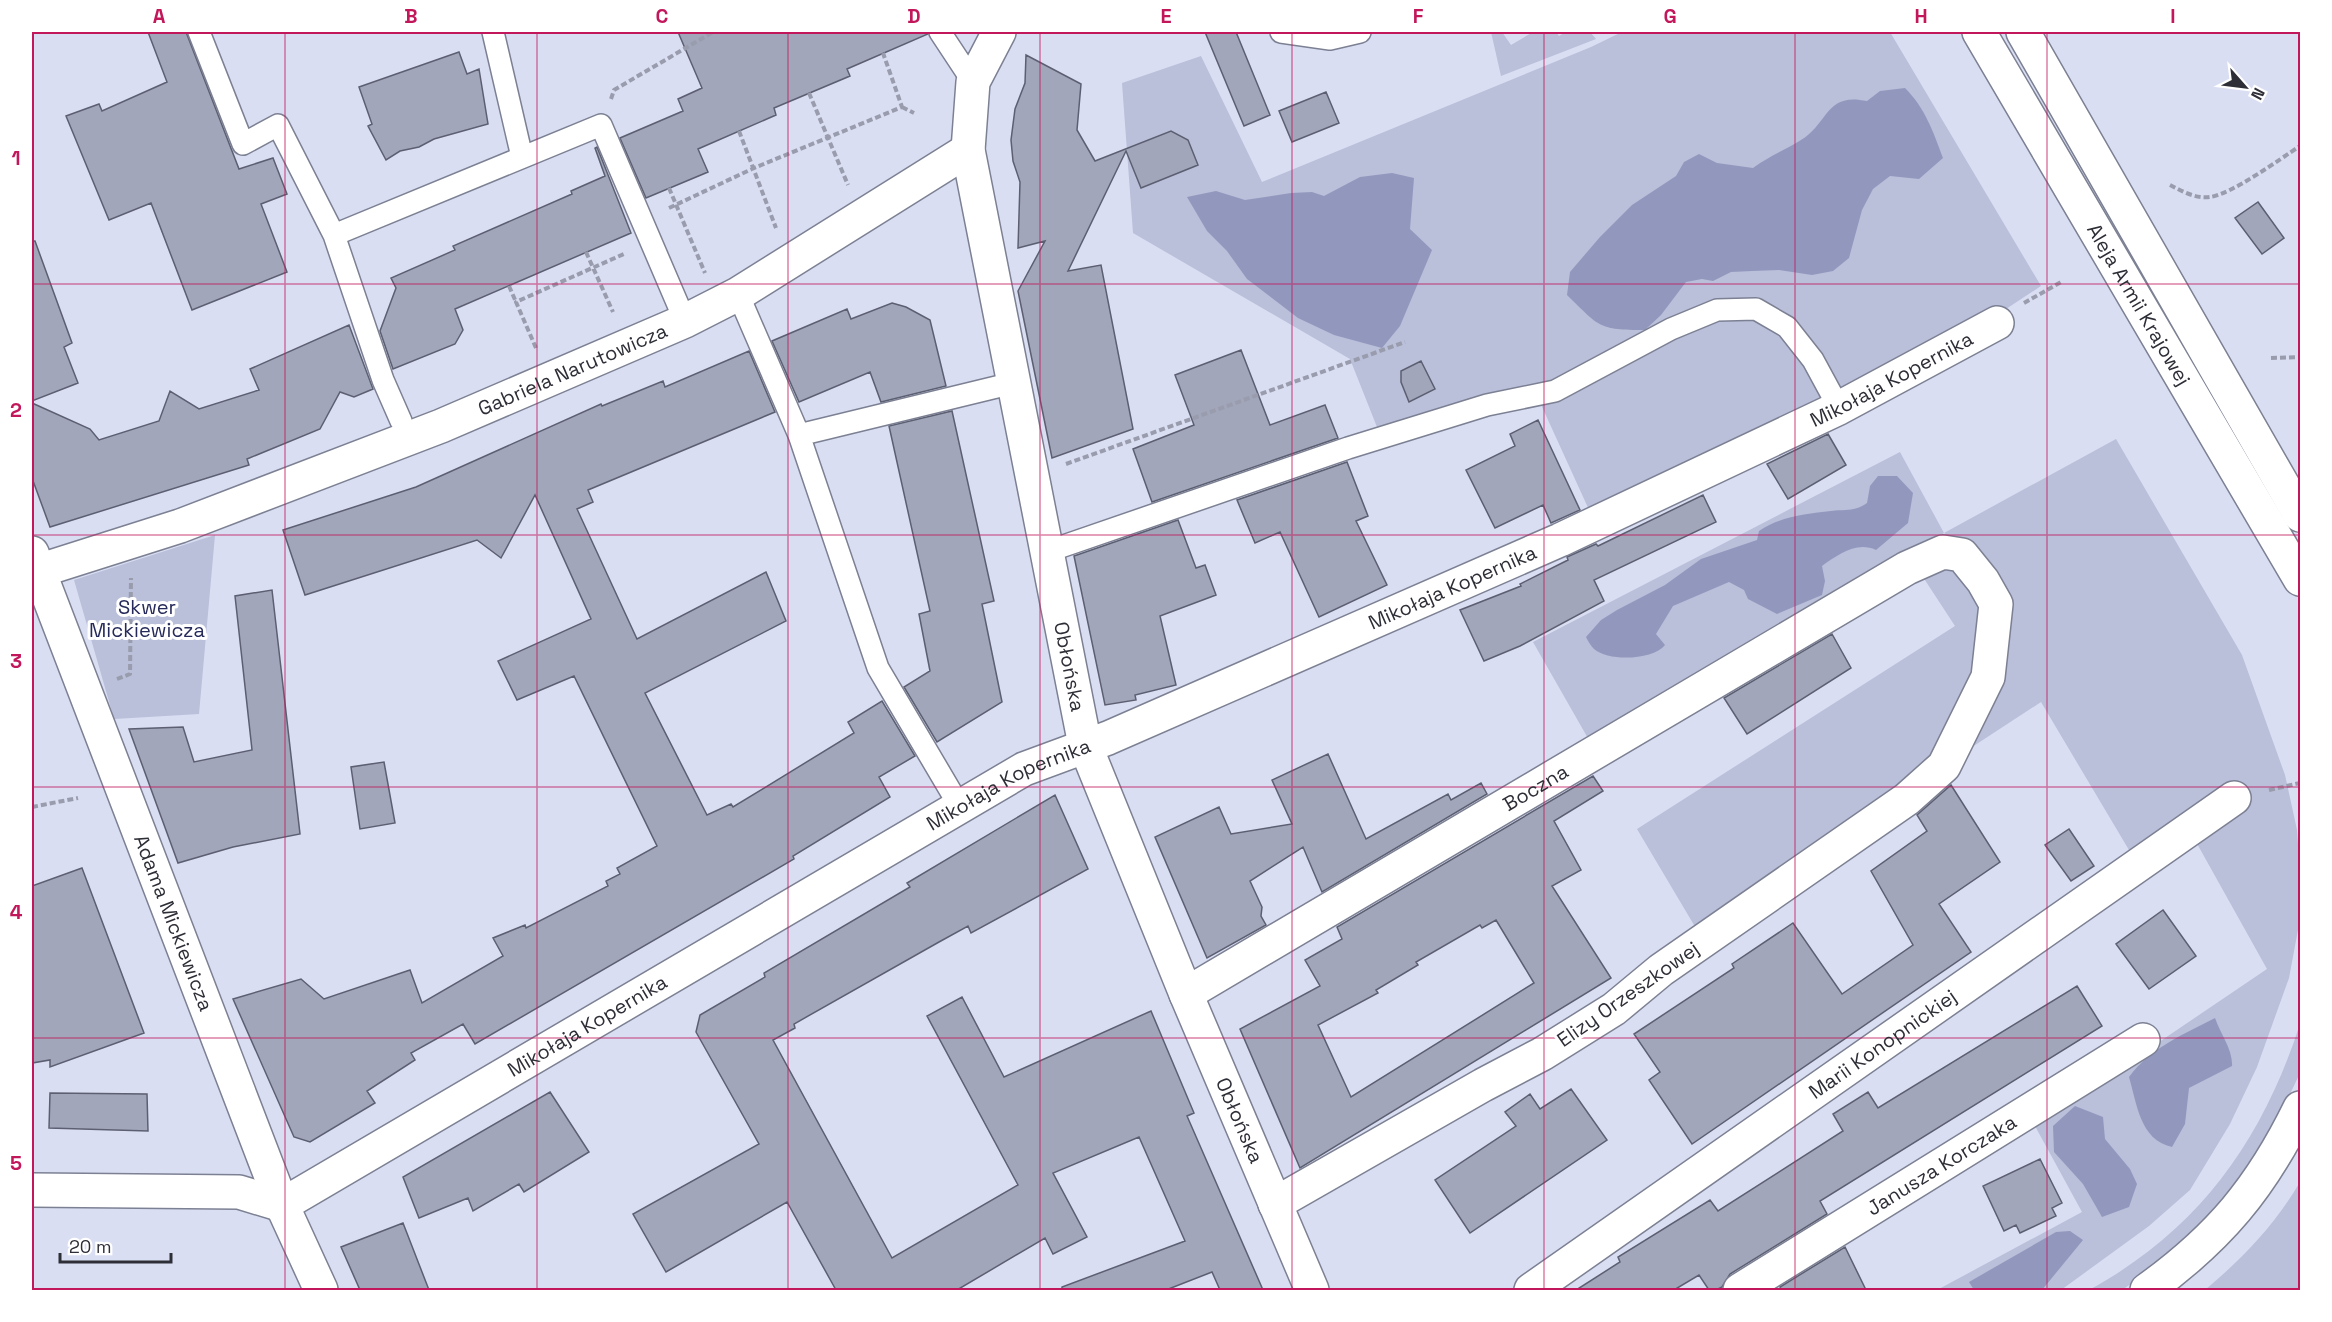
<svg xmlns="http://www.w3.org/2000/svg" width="2332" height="1322" font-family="'Space Grotesk',sans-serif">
	<rect width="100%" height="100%" fill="#dadef3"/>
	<path fill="#babfda" d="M 1491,32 L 1502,32 L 1511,45 L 1533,32 L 1556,32 L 1559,36 L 1566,32 L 1590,32 L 1596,39 L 1501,76 Z
		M 1622,32 L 1890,32 L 2041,286 L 2003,311 L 1590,512 L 1533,387 L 1377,427 L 1350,359 L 1133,233 L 1122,83 L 1201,56 L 1262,182 L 1591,47 Z
		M 2116,439 L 2242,655 L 2285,775 L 2297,830 L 2300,872 L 2300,919 L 2289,978 L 2257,1067 L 2230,1124 L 2190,1190 L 2149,1226 L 2061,1290 L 1937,1290 L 2082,1212 L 2035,1126 L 2267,969 L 2181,815 L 2129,850 L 2041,702 L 1966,751 L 1999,680 L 1976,552 L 1944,533 L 1589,740 L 1533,642 L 1900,452 L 1944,533 Z
		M 215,535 L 199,714 L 114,719 L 74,580 Z
		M 1944,563 L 1959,571 L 1985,606 L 1978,673 L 1940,758 L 1697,930 L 1637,829 L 1955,626 L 1921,574 Z
		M 2300,1024 L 2300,1073 L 2274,1128 L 2222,1207 L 2157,1266 L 2122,1290 L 2089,1290 C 2199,1230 2262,1141 2300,1024 Z
		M 2300,1182 L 2300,1288 L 2293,1290 L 2205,1290 C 2243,1258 2275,1225 2300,1182 Z"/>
	<path fill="#9298bd" d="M 1905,88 C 1925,108 1933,131 1943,158 L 1919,179 L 1890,176 L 1873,189 L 1862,210 L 1849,258 L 1833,271 L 1812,275 L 1779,270 L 1752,271 L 1731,272 L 1713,281 L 1702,279 L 1686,282 L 1661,315 L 1645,330 C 1598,330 1600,327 1567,295 L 1570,272 L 1600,237 L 1632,205 L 1676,176 L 1684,162 L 1699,154 L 1717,163 L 1753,168 C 1769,156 1785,150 1801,140 C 1829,123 1825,92 1867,101 L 1880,91 Z
		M 1392,173 L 1414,178 L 1410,229 L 1432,250 L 1400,326 L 1382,348 L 1334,335 L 1298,318 L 1247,279 L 1227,251 L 1207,231 L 1187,197 L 1216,191 L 1245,200 L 1291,193 L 1312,192 L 1324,196 L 1360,177 Z
		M 1878,476 L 1897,476 L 1913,493 L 1908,523 L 1876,550 C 1856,541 1838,555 1822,566 L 1825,581 L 1822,595 L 1777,614 L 1748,599 L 1744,590 L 1729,582 L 1673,606 L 1656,634 L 1665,645 C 1653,660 1609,662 1594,649 C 1591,646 1588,641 1586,637 L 1601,620 L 1617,610 L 1665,585 L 1701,559 L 1757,540 L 1759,531 C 1781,516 1806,514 1831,511 C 1846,509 1854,512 1867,503 L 1870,486 Z
		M 2215,1018 C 2221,1035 2233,1050 2232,1066 L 2189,1088 L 2185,1124 L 2172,1147 C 2140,1140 2137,1104 2129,1077 C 2150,1048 2184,1034 2215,1018 Z
		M 2075,1106 L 2103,1117 L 2105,1139 L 2130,1169 L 2137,1184 L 2129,1207 L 2102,1217 L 2083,1184 L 2054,1152 L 2053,1126 Z
		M 2070,1231 L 2083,1240 L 2042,1290 L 1974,1290 L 1969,1282 L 2056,1232 Z"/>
	<path fill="#a2a6ba" stroke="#5c5f71" stroke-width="1.5" fill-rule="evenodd" d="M 148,32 L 186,32 L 239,169 L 273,158 L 287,194 L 261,204 L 287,272 L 192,310 L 151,203 L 109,220 L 66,116 L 99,104 L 102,111 L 167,82 Z
		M 678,32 L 927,32 L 928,34 L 847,69 L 850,76 L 774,108 L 776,115 L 698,149 L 708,172 L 646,198 L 620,138 L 683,111 L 678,99 L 702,88 Z
		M 1205,32 L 1236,32 L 1270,115 L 1244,126 Z
		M 459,52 L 467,74 L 479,69 L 488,124 L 434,139 L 419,147 L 400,151 L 386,160 L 368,126 L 372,124 L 359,87 Z
		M 1026,55 L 1081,84 L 1077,130 L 1095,161 L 1171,131 L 1188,140 L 1198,165 L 1141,188 L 1126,151 L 1068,271 L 1101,265 L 1133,429 L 1052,458 L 1018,291 L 1045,241 L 1018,248 L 1020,182 L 1013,161 L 1011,140 L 1015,109 L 1025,83 Z
		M 1326,92 L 1339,123 L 1292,142 L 1279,111 Z
		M 597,147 L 631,233 L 455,309 L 463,330 L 455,344 L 393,369 L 380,331 L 396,288 L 391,278 L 455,250 L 453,246 L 572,194 L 571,191 L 605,176 L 595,148 Z
		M 2258,202 L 2284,238 L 2262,254 L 2235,218 Z
		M 32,241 L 35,241 L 72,343 L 64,347 L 78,383 L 32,401 Z
		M 892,303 L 906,307 L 930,320 L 946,386 L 881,402 L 870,372 L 799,402 L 772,341 L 847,309 L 851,319 Z
		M 349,325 L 373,389 L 354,397 L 340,392 L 320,429 L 247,459 L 249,465 L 50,527 L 32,478 L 32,403 L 90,429 L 99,440 L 159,421 L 170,391 L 199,409 L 259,390 L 250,369 Z
		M 1241,350 L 1270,425 L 1325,405 L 1338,438 L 1152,502 L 1133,449 L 1194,425 L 1175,375 Z
		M 749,351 L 775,412 L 588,490 L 593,502 L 577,509 L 637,639 L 766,572 L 786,621 L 645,693 L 707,815 L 731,804 L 733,807 L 854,733 L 848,722 L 882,701 L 915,756 L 879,777 L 890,797 L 793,856 L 794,859 L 475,1044 L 463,1024 L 411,1053 L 415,1060 L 367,1091 L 375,1103 L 310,1142 L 294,1137 L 233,999 L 301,979 L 324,999 L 410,970 L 422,1003 L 503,956 L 493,938 L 525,925 L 526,928 L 608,886 L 606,881 L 620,874 L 617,868 L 657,846 L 574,676 L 517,700 L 498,661 L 591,619 L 535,495 L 501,558 L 477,540 L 305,595 L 283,530 L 416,487 L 601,404 L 602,406 L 663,381 L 665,387 Z
		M 1421,361 L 1435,389 L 1409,402 L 1401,382 L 1401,371 Z
		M 952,411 L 994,601 L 982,604 L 1002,702 L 937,742 L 904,687 L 930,671 L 919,614 L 930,611 L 889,426 Z
		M 1538,420 L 1580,510 L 1551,523 L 1543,505 L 1495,528 L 1466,470 L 1515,446 L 1510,434 Z
		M 1828,434 L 1846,465 L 1788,499 L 1767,464 Z
		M 1347,462 L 1368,516 L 1356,521 L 1387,585 L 1319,617 L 1280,532 L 1255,543 L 1237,500 Z
		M 1703,495 L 1716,522 L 1594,580 L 1604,601 L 1520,646 L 1484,661 L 1460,610 L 1521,586 L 1520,584 L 1568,560 L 1567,557 L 1596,544 L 1598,546 Z
		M 1178,520 L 1196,568 L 1205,565 L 1216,595 L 1160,616 L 1176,685 L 1135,695 L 1136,700 L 1105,705 L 1074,556 Z
		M 272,590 L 300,834 L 233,847 L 178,863 L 129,729 L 183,727 L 194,762 L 252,750 L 235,596 Z
		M 1832,634 L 1851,668 L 1747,734 L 1724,698 Z
		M 1328,754 L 1366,839 L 1448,794 L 1451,800 L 1481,783 L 1487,794 L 1322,892 L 1303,847 L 1250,881 L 1262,907 L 1261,916 L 1266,925 L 1207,958 L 1155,837 L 1219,807 L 1231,834 L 1292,824 L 1272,780 Z
		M 384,762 L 395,823 L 360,829 L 351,767 Z
		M 1593,776 L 1603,791 L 1554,821 L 1581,870 L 1552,886 L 1611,978 L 1300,1168 L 1240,1029 L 1320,986 L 1305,960 L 1342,939 L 1337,927 ZM 1496,920 L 1534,983 L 1351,1097 L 1318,1025 L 1378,993 L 1376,990 L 1418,965 L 1416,962 L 1480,925 L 1482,928 Z
		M 1951,785 L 2000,862 L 1939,904 L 1971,952 L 1692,1144 L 1649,1080 L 1660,1072 L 1634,1034 L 1734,968 L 1732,964 L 1793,923 L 1842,994 L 1913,945 L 1871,871 L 1927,831 L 1917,815 Z
		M 1055,795 L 1088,869 L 971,933 L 968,926 L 939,942 L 794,1024 L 795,1028 L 773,1040 L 892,1258 L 1018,1185 L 927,1016 L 962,997 L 1004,1077 L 1151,1011 L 1194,1113 L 1187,1116 L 1263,1290 L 1220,1290 L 1212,1272 L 1166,1290 L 1062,1290 L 1062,1287 L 1185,1241 L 1139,1137 L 1053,1173 L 1087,1237 L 1053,1254 L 1045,1238 L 957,1290 L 836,1290 L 787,1202 L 666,1272 L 633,1214 L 759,1144 L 696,1032 L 700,1015 L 765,977 L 764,973 L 910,887 L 907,883 Z
		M 2069,829 L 2094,866 L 2071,881 L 2045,845 Z
		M 82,868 L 144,1033 L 50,1067 L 50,1060 L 32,1063 L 32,886 Z
		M 2163,910 L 2196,956 L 2149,989 L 2116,944 Z
		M 2077,986 L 2102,1026 L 1820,1201 L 1827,1214 L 1730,1274 L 1722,1287 L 1716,1290 L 1709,1290 L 1699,1275 L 1674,1290 L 1576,1290 L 1620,1262 L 1618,1257 L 1710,1200 L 1718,1211 L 1843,1131 L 1833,1114 L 1868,1092 L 1878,1108 Z
		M 1571,1089 L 1607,1140 L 1470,1233 L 1435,1180 L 1516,1126 L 1505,1112 L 1530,1094 L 1540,1109 Z
		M 550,1092 L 589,1152 L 524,1192 L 519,1184 L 473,1211 L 468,1198 L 419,1218 L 403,1177 Z
		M 50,1093 L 147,1094 L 148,1131 L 49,1128 Z
		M 2040,1159 L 2062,1203 L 2052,1208 L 2056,1216 L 2020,1233 L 2016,1225 L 2004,1231 L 1983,1186 Z
		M 403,1223 L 429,1290 L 360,1290 L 341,1247 Z
		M 1845,1247 L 1866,1290 L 1782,1290 L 1780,1287 Z"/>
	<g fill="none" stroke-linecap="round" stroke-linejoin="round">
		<g stroke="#7c8093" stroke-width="24">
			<path id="service" d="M 199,32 L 243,144 L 278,125 L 334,235 L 601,125 L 685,321
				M 493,32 L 522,157
				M 940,32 L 973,82
				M 1281,32 L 1330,39 L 1360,32
				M 334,235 L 383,380 L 401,421
				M 738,294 L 799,435 L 878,668 L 960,807
				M 799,435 L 1013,383
				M 1046,552 L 1348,448 L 1487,405 L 1555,391 L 1671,329 L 1717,310 L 1756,309 L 1787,327 L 1813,360 L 1839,408"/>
		</g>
		<g stroke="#7c8093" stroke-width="36">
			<g id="minor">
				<path id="s1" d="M 32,573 L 180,526 L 441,426 L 685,321 L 738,294 L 968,150"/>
				<path id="s2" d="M 1186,994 L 1907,568 L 1943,552 L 1962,555 L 1983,581 L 1996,604 L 1988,677 L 1944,766 L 1907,799 L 1661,970 L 1614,1009 L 1542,1054 L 1483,1085 L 1275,1204"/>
				<path id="s3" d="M 282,1205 L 1024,769 L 1108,738 L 1560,540 L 1839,408 L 1997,323"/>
				<path id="s4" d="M 1531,1290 L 2234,798"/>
				<path id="s5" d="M 1740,1290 L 2143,1040"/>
			</g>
		</g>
		<g stroke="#7c8093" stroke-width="36">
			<g id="tertiary">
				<path id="s6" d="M 999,32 L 973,82 L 968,150 L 1085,745 L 1186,994 L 1312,1290"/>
				<path id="s7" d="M 32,553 L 282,1205 L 321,1290"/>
				<path d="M 32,1190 L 239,1192 L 282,1205"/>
			</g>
		</g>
		<g stroke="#7c8093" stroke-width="36">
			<g id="secondary">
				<path id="s8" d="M 1979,32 L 2300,579"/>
				<path d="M 2023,32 L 2300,515"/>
				<path d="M 2147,1290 C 2219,1238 2261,1188 2300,1108"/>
			</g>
		</g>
		<path stroke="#999cac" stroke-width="4" stroke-dasharray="6 3" stroke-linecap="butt" d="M 809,93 L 848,185
			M 611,99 L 614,90 L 713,32
			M 902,107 L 914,113
			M 739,131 L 776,228
			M 2170,185 C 2182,191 2195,199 2210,197 C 2232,194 2280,159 2300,146
			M 669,188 L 705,273
			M 669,208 L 754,168 L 902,107 L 883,53
			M 586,252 L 613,312
			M 509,286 L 516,302
			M 2024,303 L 2063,281
			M 536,348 L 516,302 L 626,253
			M 2271,358 L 2300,357
			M 1066,464 L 1405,342
			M 117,679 L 130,674 L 131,578
			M 2269,790 L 2300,783
			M 32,807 L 78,798"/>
		<use href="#service" stroke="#fff" stroke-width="21"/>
		<use href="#minor" stroke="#fff" stroke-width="33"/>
		<use href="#tertiary" stroke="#fff" stroke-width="33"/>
		<use href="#secondary" stroke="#fff" stroke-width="33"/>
	</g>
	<path fill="none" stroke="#c2185b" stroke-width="1.5" stroke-opacity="0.55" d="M 285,32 L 285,1290M 537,32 L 537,1290M 788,32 L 788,1290M 1040,32 L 1040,1290M 1292,32 L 1292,1290M 1544,32 L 1544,1290M 1795,32 L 1795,1290M 2047,32 L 2047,1290M 32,284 L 2300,284M 32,535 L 2300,535M 32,787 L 2300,787M 32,1038 L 2300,1038"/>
	<g text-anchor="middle" stroke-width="6" stroke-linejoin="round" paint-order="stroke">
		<g font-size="20" fill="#2d2e36" stroke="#fff">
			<text dy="7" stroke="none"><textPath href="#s8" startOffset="316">Aleja Armii Krajowej</textPath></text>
			<text dy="7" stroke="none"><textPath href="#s1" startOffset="578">Gabriela Narutowicza</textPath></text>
			<text dy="7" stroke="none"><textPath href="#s3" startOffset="1812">Mikołaja Kopernika</textPath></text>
			<text dy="7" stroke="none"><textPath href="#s3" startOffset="1326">Mikołaja Kopernika</textPath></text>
			<text dy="7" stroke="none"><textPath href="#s6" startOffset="651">Obłońska</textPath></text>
			<text dy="7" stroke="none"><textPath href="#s3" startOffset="840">Mikołaja Kopernika</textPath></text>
			<text dy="7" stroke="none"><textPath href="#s2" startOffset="406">Boczna</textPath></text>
			<text dy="7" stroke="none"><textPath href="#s7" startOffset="396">Adama Mickiewicza</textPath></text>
			<text transform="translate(1628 994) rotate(-35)" y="7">Elizy Orzeszkowej</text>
			<text dy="7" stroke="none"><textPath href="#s3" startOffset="354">Mikołaja Kopernika</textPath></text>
			<text dy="7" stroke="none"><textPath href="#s4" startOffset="429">Marii Konopnickiej</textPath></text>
			<text dy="7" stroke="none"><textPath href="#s6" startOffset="1137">Obłońska</textPath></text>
			<text dy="7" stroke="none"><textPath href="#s5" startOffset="237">Janusza Korczaka</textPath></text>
		</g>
		<g font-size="20" fill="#262a5a" stroke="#fff">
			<text x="147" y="614">Skwer<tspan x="147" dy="23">Mickiewicza</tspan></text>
		</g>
	</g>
	<rect width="2332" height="1322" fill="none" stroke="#ffffff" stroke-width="66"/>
	<g transform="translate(2245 87) rotate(118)" stroke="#ffffff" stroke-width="4.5" paint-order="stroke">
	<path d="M0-4.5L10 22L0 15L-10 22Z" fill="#2d2e36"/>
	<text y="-9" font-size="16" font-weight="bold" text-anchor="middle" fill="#2d2e36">N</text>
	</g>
	<path d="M60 1253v9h111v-9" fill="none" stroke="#2d2e36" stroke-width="3"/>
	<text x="69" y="1253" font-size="18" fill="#2d2e36" stroke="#ffffff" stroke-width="4.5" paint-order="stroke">20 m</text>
	<rect x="33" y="33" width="2266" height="1256" fill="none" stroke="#c2185b" stroke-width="2"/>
	<g font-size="20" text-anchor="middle" font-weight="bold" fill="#c2185b">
		<text x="159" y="23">A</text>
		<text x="411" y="23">B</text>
		<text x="662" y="23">C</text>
		<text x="914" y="23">D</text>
		<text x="1166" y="23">E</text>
		<text x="1418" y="23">F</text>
		<text x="1670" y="23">G</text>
		<text x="1921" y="23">H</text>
		<text x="2173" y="23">I</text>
		<text x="16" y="165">1</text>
		<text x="16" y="417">2</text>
		<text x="16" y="668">3</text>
		<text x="16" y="919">4</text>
		<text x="16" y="1170">5</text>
	</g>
</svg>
